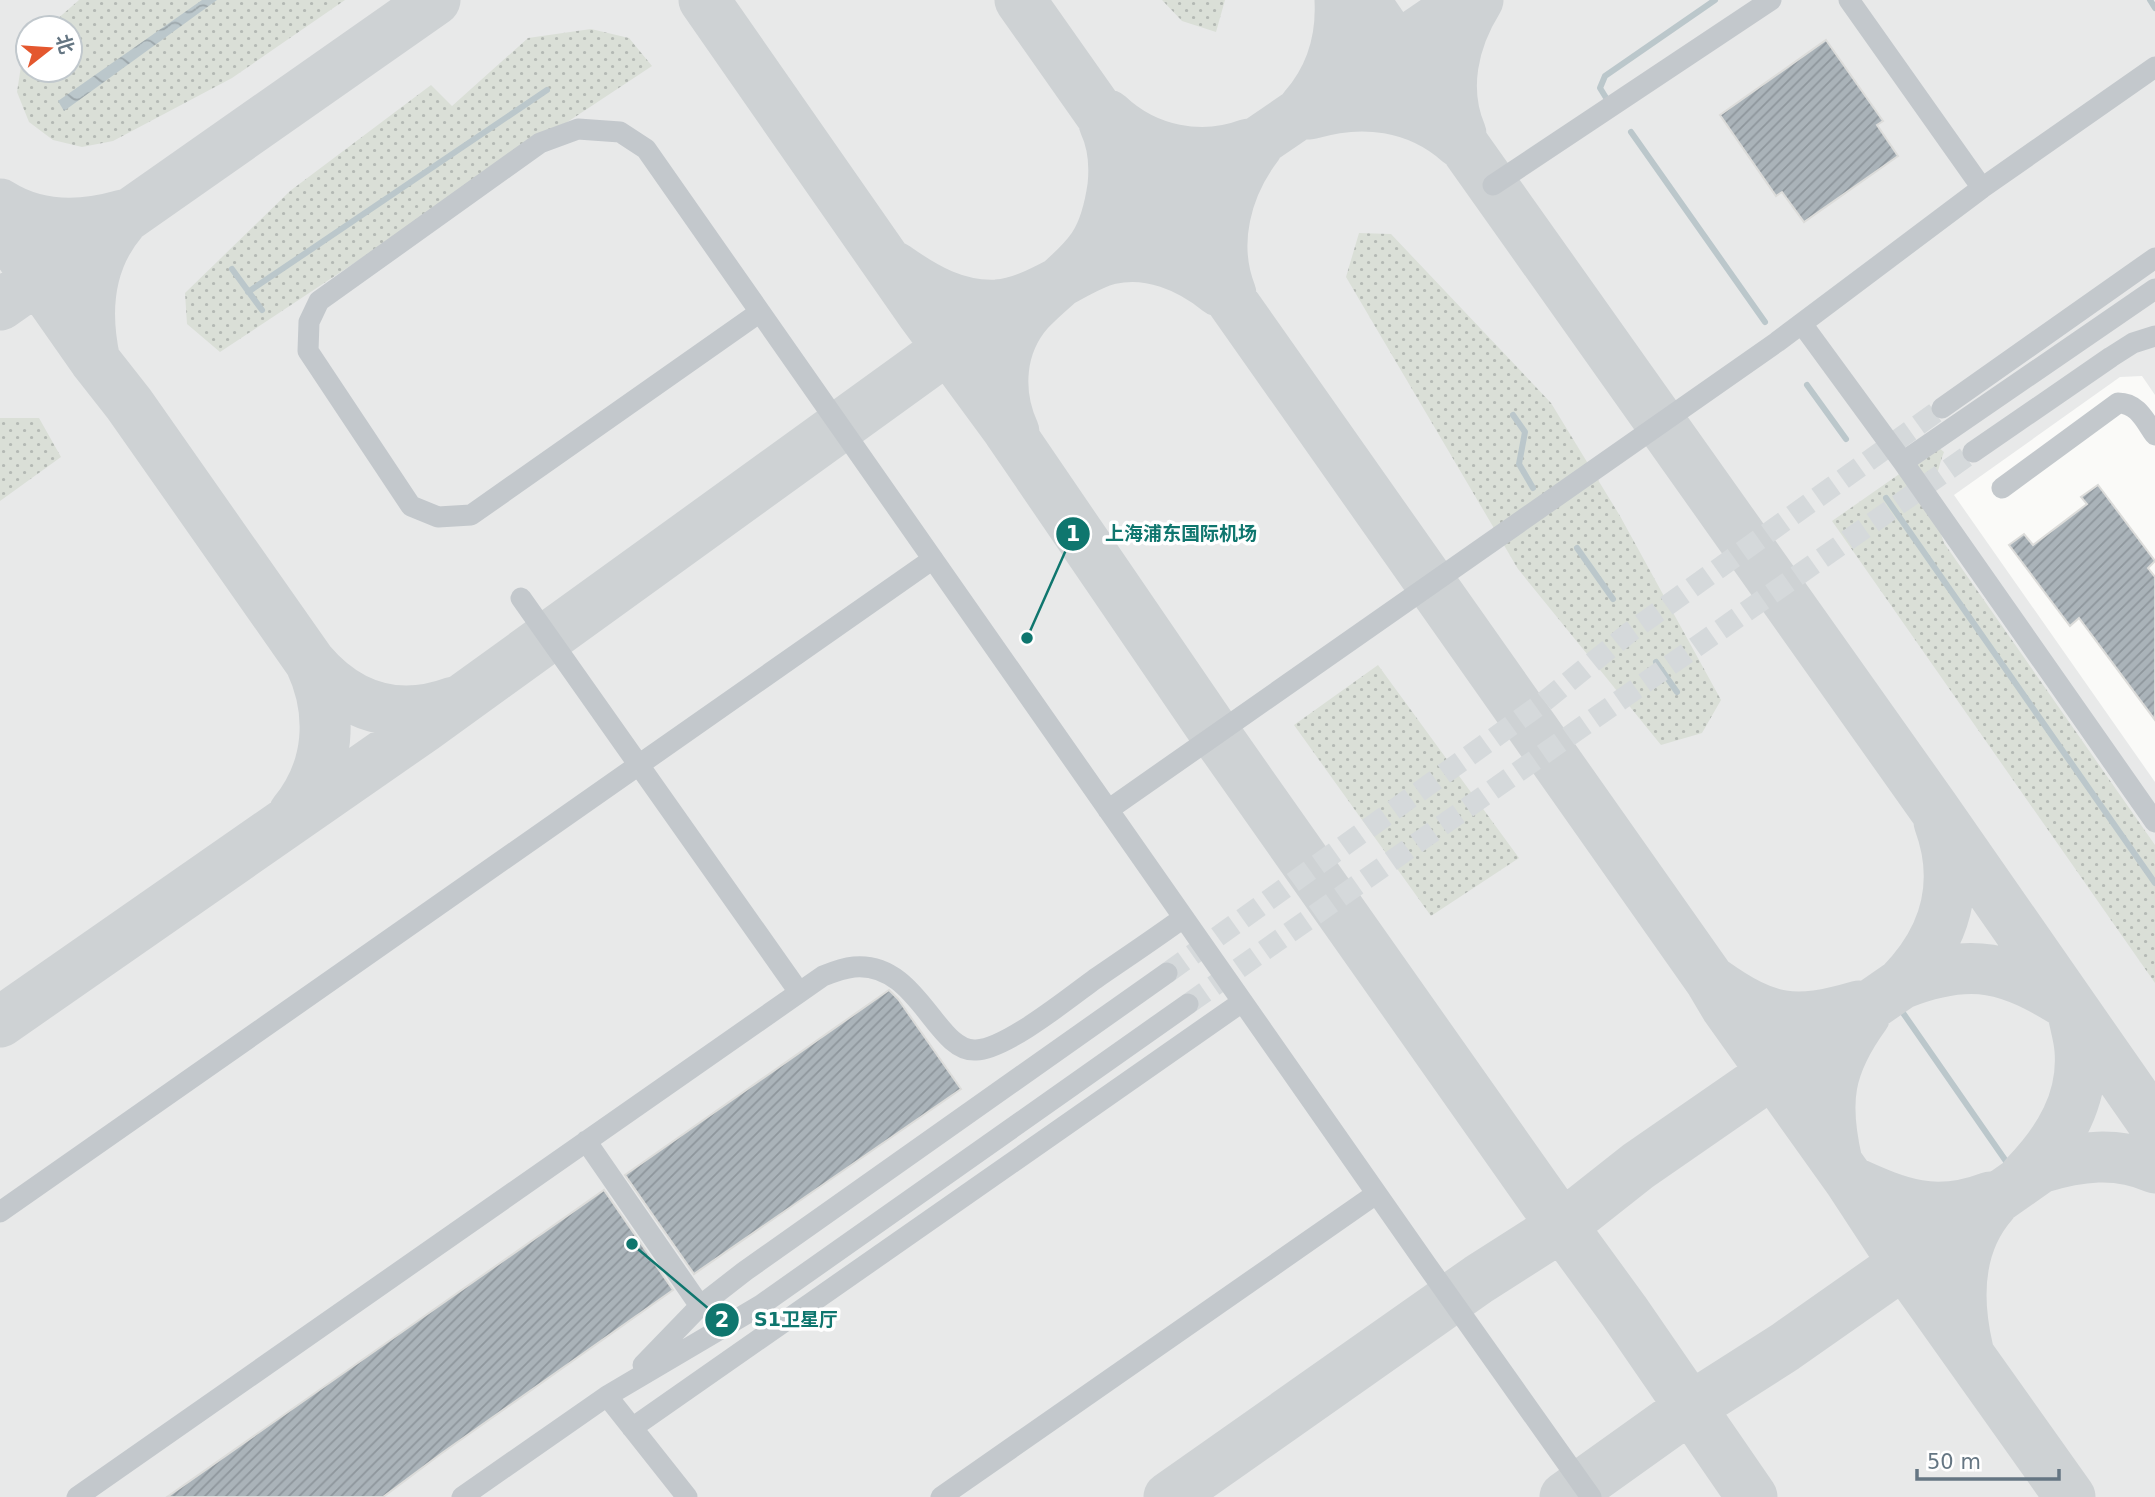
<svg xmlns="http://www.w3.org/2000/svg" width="2155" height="1497" font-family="'DejaVu Sans','Noto Sans SC',sans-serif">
	<defs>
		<pattern id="grass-dots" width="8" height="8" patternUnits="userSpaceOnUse" patternTransform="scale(1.75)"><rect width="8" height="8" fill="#dadfd7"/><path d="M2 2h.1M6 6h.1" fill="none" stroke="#b4b9b4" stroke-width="1.8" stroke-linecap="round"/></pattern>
		<pattern id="water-waves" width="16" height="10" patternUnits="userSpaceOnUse" patternTransform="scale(1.75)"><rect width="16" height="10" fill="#bbc7cb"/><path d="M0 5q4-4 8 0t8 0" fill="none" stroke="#9ca6aa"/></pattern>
		<pattern id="building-hatch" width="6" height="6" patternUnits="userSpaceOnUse" patternTransform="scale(1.75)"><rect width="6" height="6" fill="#aab3b9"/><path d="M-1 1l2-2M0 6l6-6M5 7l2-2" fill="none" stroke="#8e969c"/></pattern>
	</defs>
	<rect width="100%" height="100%" fill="#fafaf8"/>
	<path fill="#e8e9e9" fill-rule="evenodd" d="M 0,0 L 2155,0 L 2155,395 L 2142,376 L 2120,377 L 1954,495 L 2155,782 L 2155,1497 L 0,1497 ZM 28,28 L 70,28 L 70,70 L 28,70 Z"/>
	<path fill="url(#grass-dots)" d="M 79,0 L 345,0 L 232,78 L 113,141 L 82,147 L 53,140 L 29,122 L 17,92 L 22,60 L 28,52 L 28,70 L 70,70 L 70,28 L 47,28 Z
		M 1162,0 L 1225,0 L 1216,32 L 1182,21 Z
		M 591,29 L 629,38 L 652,66 L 220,352 L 187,324 L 185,293 L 290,191 L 431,85 L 452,106 L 528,38 Z
		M 1359,233 L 1391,234 L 1551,403 L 1620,516 L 1721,700 L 1702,733 L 1661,745 L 1518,569 L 1346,277 Z
		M 0,418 L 39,418 L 61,457 L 0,501 Z
		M 1938,447 L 1944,452 C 1931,487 1932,508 1944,543 L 2155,845 L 2155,983 L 1832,521 Z
		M 1378,665 L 1519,858 L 1431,916 L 1294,725 Z"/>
	<path fill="url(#water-waves)" d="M 202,0 L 217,0 L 64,111 L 58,101 Z"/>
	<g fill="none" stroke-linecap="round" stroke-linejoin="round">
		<path stroke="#bbc7cb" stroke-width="6" d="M 2150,0 L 2155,8
			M 1608,101 L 1600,88 L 1605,76 L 1715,0
			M 1631,132 L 1765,322
			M 232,269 L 262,310
			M 248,292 L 547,90
			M 1807,385 L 1846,439
			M 1513,415 L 1525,432 L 1519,464 L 1533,488
			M 1886,498 L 2155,883
			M 1577,548 L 1613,599
			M 1656,662 L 1677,692
			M 1894,1000 L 2017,1177"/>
		<path stroke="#ced2d4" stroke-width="51" d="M 704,0 L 922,313 L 1008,430 L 1219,739 L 1562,1226 L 1624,1311 L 1752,1497
			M 1020,0 L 1710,980 L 1726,1007 L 1850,1181 L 1903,1262 L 2070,1497
			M 1364,0 L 1468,151 L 1933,807 L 2155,1126
			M 1304,108 C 1331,77 1342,40 1340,0
			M 1310,114 C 1362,98 1417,105 1459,142
			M 1108,115 C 1146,151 1201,162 1249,144
			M 1461,134 C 1442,89 1453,40 1478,0
			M 0,204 C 38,228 81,227 123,215
			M 0,225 L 96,362 L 129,404 L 310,662 C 348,707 397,723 454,702
			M 895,267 C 926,289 957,307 997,305 C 1021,303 1041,292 1062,281 C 1077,273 1093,263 1110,259 C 1150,250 1189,267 1219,291
			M 1231,294 C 1211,243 1226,187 1258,145
			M 0,305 L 435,0
			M 95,361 C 84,311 88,261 122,221
			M 1014,432 C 996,392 999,345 1029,311 C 1049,289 1076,272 1093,247 C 1105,229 1110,207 1113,186 C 1115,166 1113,142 1104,123
			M 294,813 C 330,769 334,713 310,662
			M 1713,982 C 1768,1021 1794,1025 1859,1006
			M 1901,984 C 1972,956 2010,967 2072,1007 C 2074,1022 2079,1035 2080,1050 C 2084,1100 2059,1141 2025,1176
			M 0,1022 L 424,727 L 947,349 L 1060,282 L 1164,206 L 1466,0
			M 1837,1162 C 1823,1101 1828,1066 1865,1015
			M 1850,1181 C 1900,1204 1935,1218 1990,1197
			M 1968,1350 C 1956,1299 1956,1245 1993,1203
			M 1169,1497 L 1479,1279 L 1562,1226 L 1638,1166 L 1901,984 C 1946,938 1962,884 1939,822
			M 1565,1497 L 1691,1407 L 1785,1347 L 2040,1168 C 2079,1156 2117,1151 2155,1168"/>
	</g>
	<path fill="url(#building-hatch)" stroke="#dcdcda" stroke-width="2" d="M 1826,40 L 1883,121 L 1877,125 L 1898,156 L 1804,222 L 1782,192 L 1776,196 L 1720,115 Z
		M 2098,485 L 2155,561 L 2148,568 L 2155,577 L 2155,720 L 2079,618 L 2070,626 L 2009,545 L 2024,534 L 2033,545 L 2087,504 L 2081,497 Z
		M 889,990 L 898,999 L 961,1089 L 694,1274 L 625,1175 Z
		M 604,1190 L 673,1290 L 442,1453 L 383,1497 L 167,1497 Z"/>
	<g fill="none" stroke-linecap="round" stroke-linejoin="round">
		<path stroke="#d5d9db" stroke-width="21" stroke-dasharray="21 10" stroke-linecap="butt" d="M 1167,973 L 1541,704 L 1630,632 L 1942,408
			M 1188,1004 L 1973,452"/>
		<path stroke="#c3c8cc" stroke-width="21" d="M 1849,0 L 1982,188
			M 1493,185 L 1771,0
			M 760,312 L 471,515 L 438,517 L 411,506 L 308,351 L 309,322 L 319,301 L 540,143 L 578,129 L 620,132 L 646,149 C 961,599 1273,1050 1591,1497
			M 1802,324 L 1903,462 L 2155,822
			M 1942,408 L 2155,258
			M 1973,452 L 2111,357 L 2133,343 L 2155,336
			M 1903,462 L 2155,289
			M 2002,488 L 2118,403 C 2138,403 2145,421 2155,435
			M 521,598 L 799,992
			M 1108,810 L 1777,342 L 1982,188 L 2155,67
			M 586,1141 L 700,1306
			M 0,1212 L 933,559
			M 643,1365 L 700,1306 L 745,1271 L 1167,973
			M 607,1396 L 687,1497
			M 632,1428 L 1242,1002
			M 77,1497 L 823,976 C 833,972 844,968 854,967 C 918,961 936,1053 976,1050 C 1006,1049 1069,998 1095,979 C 1124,959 1154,939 1183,918
			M 462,1497 L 607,1396 L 761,1305 L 1188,1004
			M 941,1497 L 1376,1194"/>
	</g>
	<path fill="none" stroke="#0f766e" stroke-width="2.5" d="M1027 638L1073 534M632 1244L722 1320"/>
	<g fill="#0f766e" stroke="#fff" stroke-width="2.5">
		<circle cx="1027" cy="638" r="7"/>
		<circle cx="632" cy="1244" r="7"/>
		<circle cx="1073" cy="534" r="18"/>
		<circle cx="722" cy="1320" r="18"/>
	</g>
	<g font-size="21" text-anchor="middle" font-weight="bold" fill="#fff">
		<text x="1073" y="541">1</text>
		<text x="722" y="1327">2</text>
	</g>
	<g font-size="19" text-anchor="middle" font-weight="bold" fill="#0f766e" stroke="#fff" stroke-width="7" stroke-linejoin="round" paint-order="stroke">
		<text x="1181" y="540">上海浦东国际机场</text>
		<text x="796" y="1326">S1卫星厅</text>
	</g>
	<g transform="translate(49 49) rotate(73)"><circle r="33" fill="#ffffff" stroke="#c1c8cd" stroke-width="2"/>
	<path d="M0-5L12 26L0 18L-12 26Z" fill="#e4572e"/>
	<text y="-10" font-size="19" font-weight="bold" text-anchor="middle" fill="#657683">北</text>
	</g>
	<path d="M1917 1469v10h142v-10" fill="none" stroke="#657683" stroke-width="3.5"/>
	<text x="1927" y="1469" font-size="21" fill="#657683" stroke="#ffffff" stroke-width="5" paint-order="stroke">50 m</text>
</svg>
